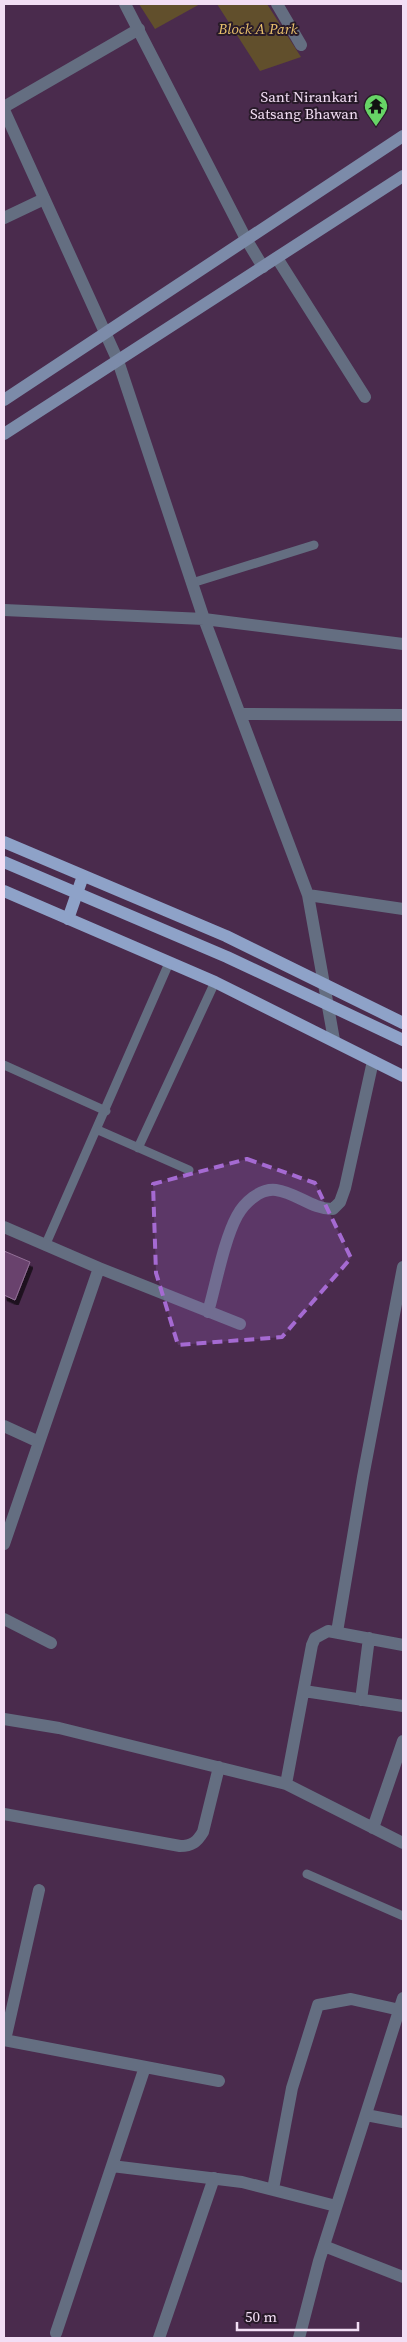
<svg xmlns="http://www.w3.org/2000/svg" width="407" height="2342" font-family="'Source Serif 4',serif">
	<defs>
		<filter id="shadow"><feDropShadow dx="3" dy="5.5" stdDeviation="0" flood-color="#0009"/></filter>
	</defs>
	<rect width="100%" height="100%" fill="#4a2b4d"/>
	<path fill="#614f2c" d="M 139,4 L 200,4 L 155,29 Z
		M 217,4 L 267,4 L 301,57 L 260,71 Z"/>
	<path fill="#69426d" stroke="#937097" filter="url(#shadow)" d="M 4,1251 L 30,1262 L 15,1300 L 4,1295 Z"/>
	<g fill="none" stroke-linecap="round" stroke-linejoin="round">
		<path stroke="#646e81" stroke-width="9" d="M 192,583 L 314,545
			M 4,1065 L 106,1111
			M 98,1130 L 189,1170
			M 138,1148 L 215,982
			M 45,1246 L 169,963
			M 307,1874 L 403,1916"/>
		<path stroke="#646e81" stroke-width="12" d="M 125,4 L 246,239 L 263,267
			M 277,4 L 301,45
			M 4,107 L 139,29
			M 4,218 L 44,199
			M 277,258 L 365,397
			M 118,361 L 204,619 L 308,895 L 334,1040
			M 4,610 L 204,619 L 403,644
			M 241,714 L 403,715
			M 308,895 L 403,909
			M 4,1227 L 99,1268 L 4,1544
			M 99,1268 L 240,1324
			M 208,1312 C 216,1284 224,1240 237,1216 C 244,1203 260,1188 276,1190 C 297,1193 312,1209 333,1209 L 340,1202 L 345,1188 L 373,1061
			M 4,1426 L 39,1442
			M 4,1619 L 51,1643
			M 337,1632 L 363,1477 L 403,1267
			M 304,1691 L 403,1706
			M 361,1700 L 369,1638
			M 4,1719 L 59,1728 L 286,1784 L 403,1843
			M 286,1784 L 312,1645 L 315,1638 L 328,1631 L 403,1645
			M 4,1814 L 180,1846 C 192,1846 197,1842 203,1832 L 219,1767
			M 373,1828 L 403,1741
			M 4,2040 L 219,2081
			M 5,2040 L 39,1890
			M 366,2115 L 403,2122
			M 112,2166 L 242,2182 L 336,2206
			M 273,2189 L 292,2088 L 318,2005 L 351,1999 L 400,2010
			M 324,2246 L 403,2277
			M 56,2333 L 145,2067
			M 159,2338 L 214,2178
			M 299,2338 L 319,2261 L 403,1998"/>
		<path stroke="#646e81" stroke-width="12" d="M 4,110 L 118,361"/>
		<path stroke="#7c8ba9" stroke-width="12" d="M 4,400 L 403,136
			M 4,434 L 403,176"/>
		<path stroke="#8ea2c8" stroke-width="12" d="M 4,842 L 226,936 L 403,1023
			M 4,891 L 215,982 L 403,1076
			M 68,919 L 83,876"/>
		<path stroke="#8ea2c8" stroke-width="12" d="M 4,862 L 227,957 L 403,1040"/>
	</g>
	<path fill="#a56ad2" fill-opacity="0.2" stroke="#a56ad2" stroke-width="4" stroke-dasharray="10 6" stroke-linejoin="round" d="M 247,1159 L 315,1183 L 351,1258 L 282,1337 L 178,1345 L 156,1273 L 153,1184 Z"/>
	<defs>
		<g id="temple-pin" transform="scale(1.25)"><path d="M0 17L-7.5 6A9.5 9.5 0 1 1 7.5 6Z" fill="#67d466" stroke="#281a29"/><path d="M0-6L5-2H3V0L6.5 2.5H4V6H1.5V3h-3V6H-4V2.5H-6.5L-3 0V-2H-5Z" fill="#111"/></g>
	</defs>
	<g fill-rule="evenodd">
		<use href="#temple-pin" x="376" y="106"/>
	</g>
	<g text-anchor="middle" stroke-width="4" stroke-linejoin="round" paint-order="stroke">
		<g font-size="15" font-style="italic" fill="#e9c06c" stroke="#281a29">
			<text x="258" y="34">Block A Park</text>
		</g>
		<g font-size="15" fill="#f2def4" stroke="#281a29" text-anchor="end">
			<text x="358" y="102">Sant Nirankari<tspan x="358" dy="17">Satsang Bhawan</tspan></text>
		</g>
	</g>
	<rect width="407" height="2342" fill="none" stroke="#f2def4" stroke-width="10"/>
	<path d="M237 2322v8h121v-8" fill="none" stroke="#f2def4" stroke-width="2.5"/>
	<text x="245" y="2322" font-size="15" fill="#f2def4" stroke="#281a29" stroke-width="4" paint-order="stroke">50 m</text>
</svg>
